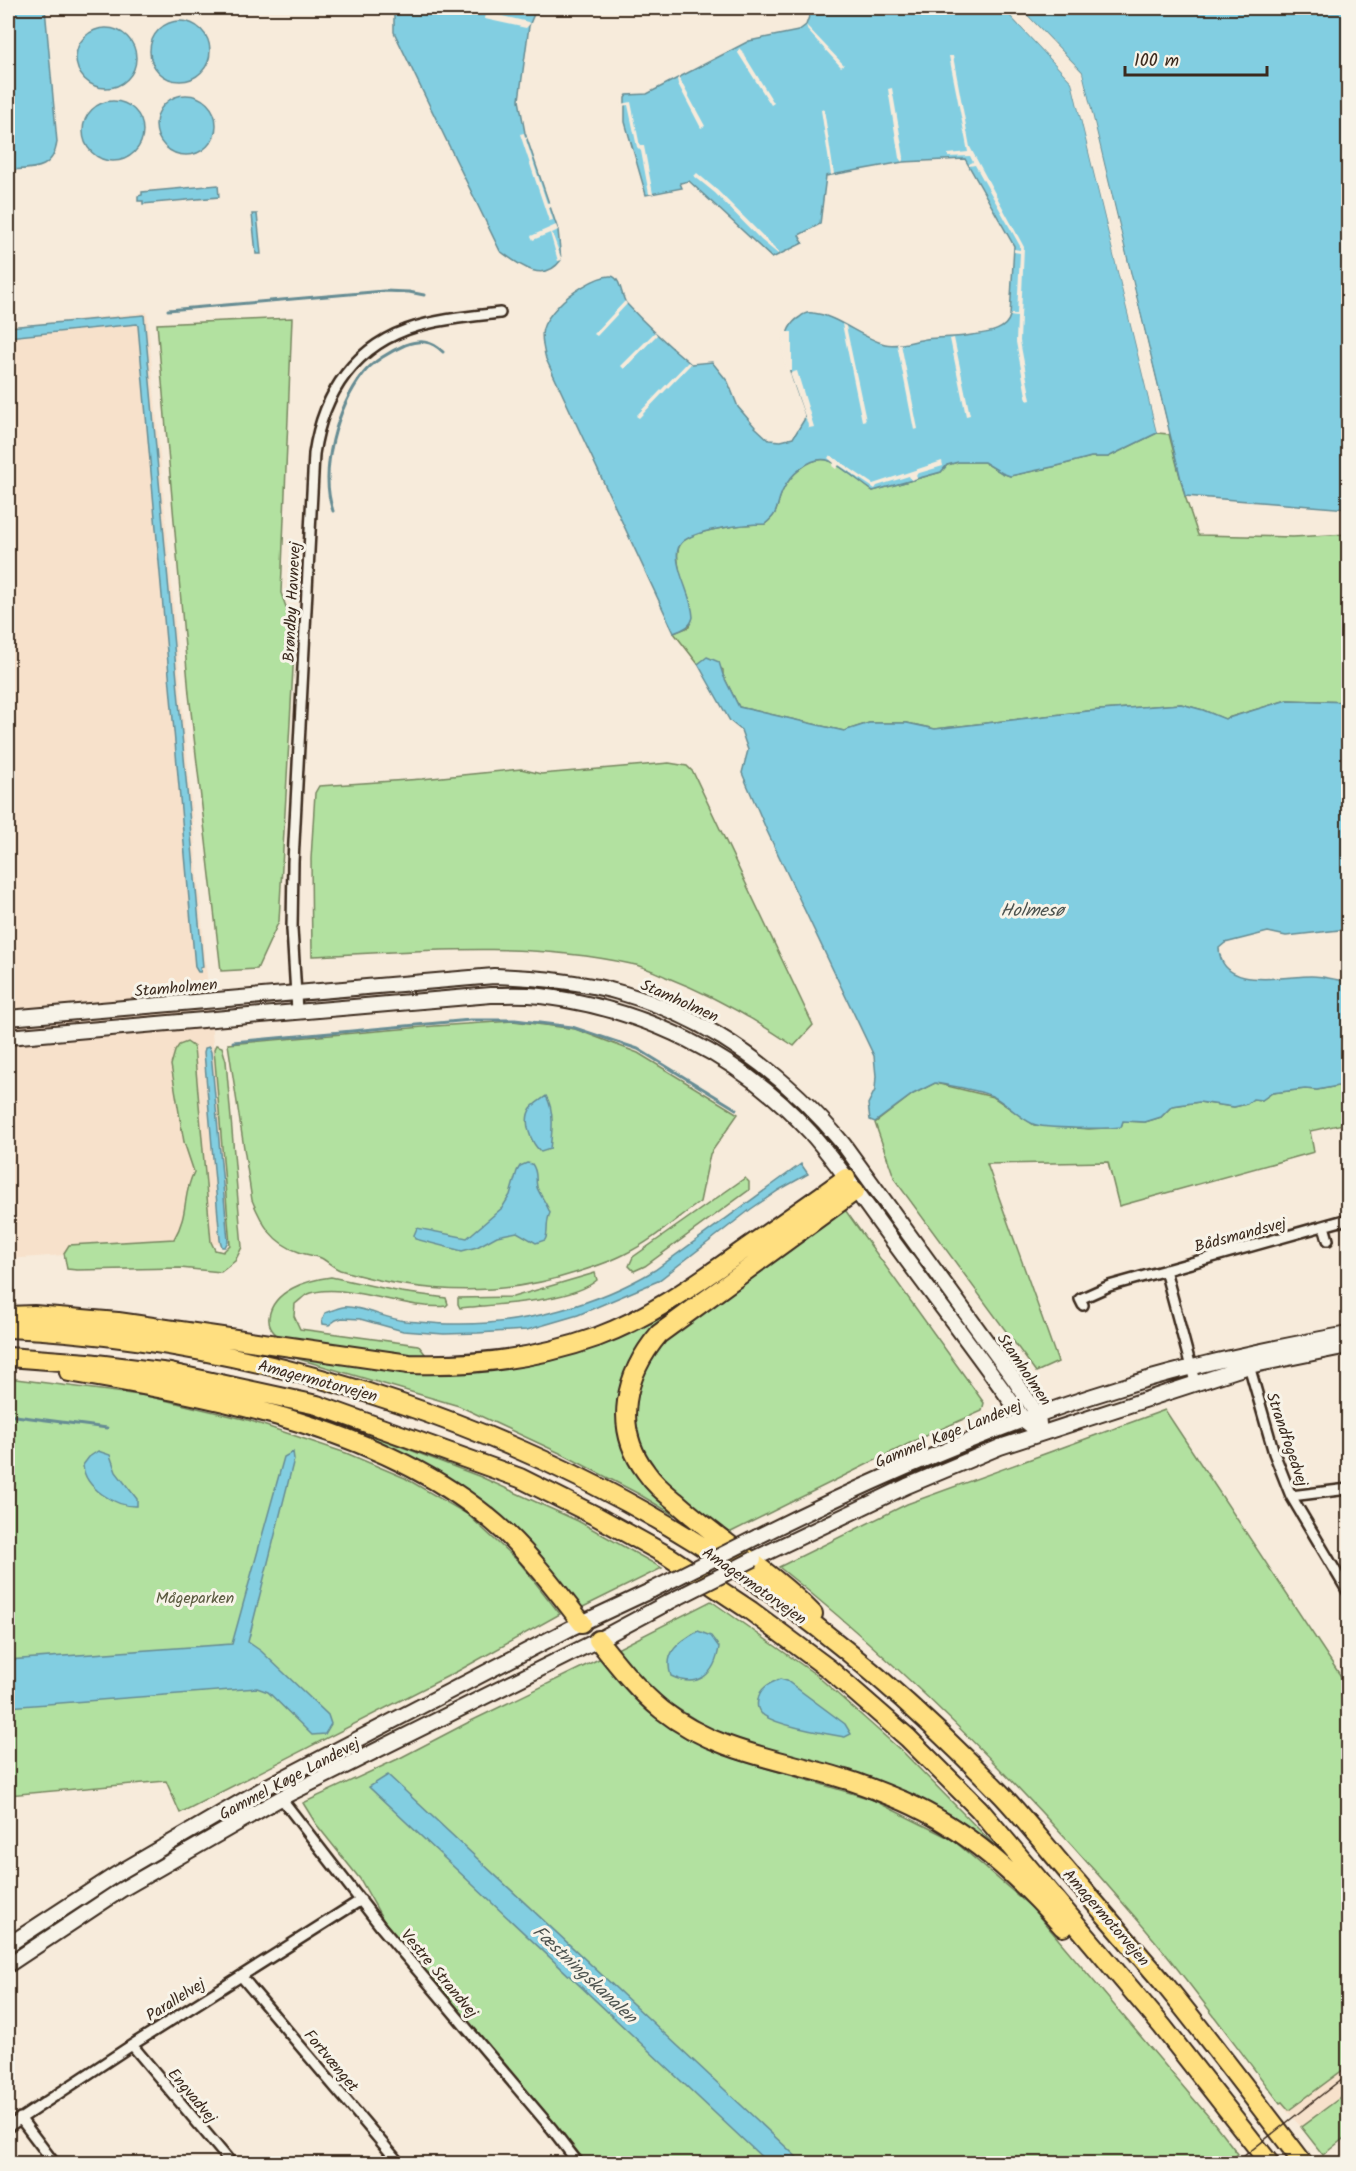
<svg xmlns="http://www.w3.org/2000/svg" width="1356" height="2171" font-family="Kalam,sans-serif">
	<rect width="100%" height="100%" fill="#f7ebdb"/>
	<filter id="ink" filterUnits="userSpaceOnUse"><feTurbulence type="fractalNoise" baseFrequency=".0167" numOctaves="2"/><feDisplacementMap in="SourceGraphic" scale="12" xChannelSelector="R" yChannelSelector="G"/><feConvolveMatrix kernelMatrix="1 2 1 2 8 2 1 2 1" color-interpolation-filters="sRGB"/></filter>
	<g filter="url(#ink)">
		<path fill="#f7e1cb" d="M 147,312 L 231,1243 L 8,1259 L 8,327 Z
			M 1348,2057 L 1348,2092 L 1301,2127 L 1280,2103 Z"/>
		<path fill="#b2e1a0" stroke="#76865f" stroke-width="1.5" d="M 292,318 L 281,593 L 295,632 L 279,921 L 257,969 L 221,971 L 189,694 L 157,324 Z
			M 1157,433 L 1169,434 L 1185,496 L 1198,535 L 1293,537 L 1348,534 L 1348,702 L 1287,700 L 1224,719 L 1203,710 L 1181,704 L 1088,711 L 935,729 L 907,723 L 869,723 L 844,731 L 739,707 L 723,675 L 723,670 L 708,660 L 698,664 L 674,633 L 689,627 C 695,603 688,599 681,577 C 679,568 675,553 680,545 C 689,529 747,524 765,524 C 780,512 775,508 782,492 C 789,476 811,454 830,461 C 841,465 862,483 873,491 L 941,472 L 947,465 L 958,462 L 984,462 L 1002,473 L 1010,476 L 1057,466 L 1091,457 L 1108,457 Z
			M 669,763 L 687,766 L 693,772 L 813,1025 L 794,1046 C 753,1018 712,995 666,977 C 655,972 643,966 631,964 C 527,941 417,951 312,956 L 311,859 L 315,793 L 319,786 L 422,779 L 521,769 L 541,774 Z
			M 513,1021 L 575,1029 L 638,1053 L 738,1114 L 710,1154 L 700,1202 C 675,1220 652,1241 625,1254 C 610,1262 594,1267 578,1272 C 499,1298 419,1294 340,1270 C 333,1267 327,1261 321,1258 C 314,1255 306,1255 299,1252 C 272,1243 262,1224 252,1200 L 228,1044 L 435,1026 Z
			M 187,1042 L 194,1047 L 211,1242 L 215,1250 L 223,1252 L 230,1245 L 214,1049 L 216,1045 L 222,1047 L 226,1061 L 242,1247 L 235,1261 L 221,1272 L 180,1268 L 77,1270 L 67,1269 L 64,1253 L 69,1245 L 174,1239 C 189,1214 182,1195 194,1172 L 184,1142 L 171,1065 L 175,1051 L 179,1045 Z
			M 935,1083 L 993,1097 L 1034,1125 L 1089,1129 L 1121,1127 L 1123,1121 L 1145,1122 L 1161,1117 L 1172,1106 L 1199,1102 L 1234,1107 L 1246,1104 L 1253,1099 L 1262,1100 L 1272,1093 L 1305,1089 L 1317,1090 L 1348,1084 L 1348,1123 L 1310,1131 L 1314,1152 L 1119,1206 L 1108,1162 L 987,1164 L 1058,1362 L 1036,1372 L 895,1180 L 875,1123 L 913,1094 Z
			M 745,1178 L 749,1182 L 749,1190 L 645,1266 L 634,1271 L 629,1266 L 633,1257 Z
			M 834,1193 L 637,1351 L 624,1439 L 678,1512 L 674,1515 L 637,1493 L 564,1455 L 459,1406 L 295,1358 L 296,1354 L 390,1368 L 592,1346 Z
			M 843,1207 L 984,1403 L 982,1411 L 916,1440 L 727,1534 L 663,1482 L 648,1461 L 637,1436 L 632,1414 L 634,1388 L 665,1335 Z
			M 595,1273 L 597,1280 C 573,1301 503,1304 470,1307 L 460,1308 L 458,1304 L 458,1298 L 513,1297 Z
			M 331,1277 L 401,1292 L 446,1298 L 448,1304 L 446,1306 C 405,1311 341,1279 306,1295 C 303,1297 299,1301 295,1304 L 294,1316 L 300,1329 L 418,1345 L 426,1355 L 382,1353 L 279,1337 C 272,1331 268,1326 269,1317 C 273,1290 308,1280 331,1277 Z
			M 8,1378 L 147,1396 L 248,1420 L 346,1453 L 405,1478 L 467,1514 L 520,1563 L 560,1614 L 458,1671 L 180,1813 L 166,1781 L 8,1795 Z
			M 262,1404 L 355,1429 L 481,1477 L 578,1521 L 662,1568 L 579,1609 L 472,1500 Z
			M 1165,1410 L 1348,1687 L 1348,2066 L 1289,2110 L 1282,2102 L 1280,2103 C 1232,2041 1186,1976 1135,1917 C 1027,1791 909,1671 779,1567 L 907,1504 Z
			M 711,1601 L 815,1674 L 905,1754 L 1002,1853 L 998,1857 L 923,1806 L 720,1735 L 651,1692 L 615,1650 Z
			M 601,1658 L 704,1745 L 736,1759 L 871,1799 L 953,1840 L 1031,1907 L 1214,2123 L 1238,2154 L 1226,2164 L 587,2163 L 385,1923 L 360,1879 L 316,1824 L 303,1803 L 400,1758 L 471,1721 Z
			M 1348,2092 L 1348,2135 L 1323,2155 L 1301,2127 Z"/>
		<path fill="#82cee1" stroke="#668c93" stroke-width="1.5" d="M 8,8 L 45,8 L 57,142 C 53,172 32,168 8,170 Z
			M 82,8 L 118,8 C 106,16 94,16 82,8 Z
			M 394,8 L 569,8 L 534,14 L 529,26 L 519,100 L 525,133 L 558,230 L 561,260 C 543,285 518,264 500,251 L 394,32 Z
			M 812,8 L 1003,8 L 1072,82 L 1157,433 L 1108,457 L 1091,457 L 1057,466 L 1010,476 L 1002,473 L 984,462 L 958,462 L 947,465 L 941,472 L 873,491 C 862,484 840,465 830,461 C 811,454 789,476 782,492 C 775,508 780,512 765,524 C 747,524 690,529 680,545 C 677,549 677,557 678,563 C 681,581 692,598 693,617 C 691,627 683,629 674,633 L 546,359 C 539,332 540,325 559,305 C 568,295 597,275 611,276 C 621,277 621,296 626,303 C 646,325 668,345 691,364 L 712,362 L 728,382 L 738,407 L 755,427 L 769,440 L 781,441 L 793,438 L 804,420 L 805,415 C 797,389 769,335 800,317 C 803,314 808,312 813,313 C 836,315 863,339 885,344 C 898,347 913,341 926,339 C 941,337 956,338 972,335 C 985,333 1006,332 1010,316 L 1014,246 L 965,159 L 903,162 L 826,176 L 820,224 L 799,235 L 803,243 L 772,258 L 689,181 L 680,183 L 682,188 L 646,195 L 625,122 L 625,98 L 627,95 L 647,94 L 749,41 L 798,31 L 806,25 Z
			M 1020,8 L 1348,8 L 1348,509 L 1185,496 L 1082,72 Z
			M150 51a30 30 0 1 1 60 0a30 30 0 1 1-60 0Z
			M76 58a30 30 0 1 1 60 0a30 30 0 1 1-60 0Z
			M156 125a30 30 0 1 1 60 0a30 30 0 1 1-60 0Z
			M83 131a30 30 0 1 1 60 0a30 30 0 1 1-60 0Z
			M 218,185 L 219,197 L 143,204 L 143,201 L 138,201 L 138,196 L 142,195 L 142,192 Z
			M 252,214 L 257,214 L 261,254 L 256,254 Z
			M 144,315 L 203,967 L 200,968 L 201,972 L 198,972 L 195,967 L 138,326 L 137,324 L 8,337 L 8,327 Z
			M 707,657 L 719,662 L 723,675 L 739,707 L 844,731 L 869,723 L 907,723 L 935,729 L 1088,711 L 1181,704 L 1203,710 L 1225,719 L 1287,700 L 1348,702 L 1348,929 L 1286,936 L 1268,932 L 1225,943 L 1219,948 C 1221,992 1282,976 1311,976 C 1322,976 1333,979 1344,981 L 1348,979 L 1348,1084 L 1317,1090 L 1305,1089 L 1272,1093 L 1262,1100 L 1253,1099 L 1247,1104 L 1234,1107 L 1199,1102 L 1172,1106 L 1161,1117 L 1145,1122 L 1123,1121 L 1121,1127 C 1108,1129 1044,1129 1033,1124 C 1019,1118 1008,1105 994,1097 C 980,1090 952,1086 935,1083 L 913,1094 L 875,1122 L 870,1120 L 868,1104 L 875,1090 L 876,1076 L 874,1056 L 767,831 L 742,773 L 748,750 L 741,730 L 730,721 L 698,664 Z
			M 209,1047 L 211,1052 L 228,1241 L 225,1247 L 222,1247 L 220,1240 L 204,1052 L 205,1048 Z
			M 546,1096 C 555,1111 552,1133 550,1149 L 541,1152 C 531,1143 522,1121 531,1108 C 535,1103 541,1100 546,1096 Z
			M 527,1163 L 532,1164 C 538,1172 535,1177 537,1187 C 538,1192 547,1204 550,1213 C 545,1223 549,1233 545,1240 L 536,1243 L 517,1232 L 497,1236 L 477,1247 L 462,1251 L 415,1239 L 414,1235 L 417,1228 L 467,1238 L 502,1208 L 510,1195 L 517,1171 L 520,1166 Z
			M 801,1164 L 808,1174 L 779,1190 L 751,1209 L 658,1281 L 578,1315 L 527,1330 L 478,1333 L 444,1334 L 403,1331 L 360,1319 L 342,1318 L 336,1320 L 329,1325 L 323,1324 L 322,1320 L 325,1313 C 331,1311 337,1308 343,1307 C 358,1305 387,1319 405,1321 C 421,1322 438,1324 455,1324 C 523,1325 597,1305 655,1270 Z
			M 98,1451 L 110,1455 L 116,1472 L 137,1499 L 137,1506 C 116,1507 84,1488 83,1465 L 89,1457 Z
			M 293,1452 L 294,1459 L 248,1642 L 261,1651 L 328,1715 L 331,1724 L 325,1734 L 312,1735 L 268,1692 L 257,1688 L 8,1707 L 8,1660 L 232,1644 L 284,1457 Z
			M 698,1631 L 711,1636 L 719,1647 C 715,1675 698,1689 671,1676 C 663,1652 679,1642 698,1631 Z
			M 780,1679 L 787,1681 L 845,1724 L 851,1734 L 845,1737 C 827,1734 771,1725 761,1713 C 757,1709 757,1704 758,1700 C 759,1688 770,1683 780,1679 Z
			M 388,1775 L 803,2163 L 768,2163 L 369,1787 Z"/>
		<path fill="#f7ebdb" d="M 1003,8 L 1007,8 L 1075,81 L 1160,433 L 1157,433 L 1072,82 Z
			M 1017,8 L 1020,8 L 1082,72 L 1169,434 L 1166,434 L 1080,74 Z
			M 486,12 L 528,22 L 530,24 L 526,28 L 485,19 Z
			M 806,25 L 844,65 L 841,67 L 808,31 Z
			M 739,48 L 742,51 L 774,103 L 771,105 L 738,53 Z
			M 949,56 L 953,56 L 970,147 L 1024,247 L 1020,341 L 1031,400 L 1027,401 L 1016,342 L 1017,317 L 1010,316 L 1011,314 L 1017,314 L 1020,253 L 1014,252 L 1014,249 L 1020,250 L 1020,246 L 975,165 L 969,166 L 969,164 L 973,162 L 970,156 L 948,157 L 948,154 L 968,152 Z
			M 679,78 L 705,126 L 701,128 L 678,84 L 677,79 Z
			M 892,88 L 904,157 L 902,162 L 899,158 L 888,89 Z
			M 631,102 L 640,146 L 644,146 L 653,194 L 649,194 L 641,151 L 637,147 L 628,105 L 621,106 L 622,104 Z
			M 824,109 L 834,174 L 831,175 L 821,110 Z
			M 524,133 L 525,138 L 528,137 L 526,140 L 547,203 L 551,202 L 553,206 L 549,208 L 553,220 L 549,221 L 520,134 Z
			M 697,173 L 717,190 L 780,253 L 778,254 L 761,240 L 715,193 L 694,176 Z
			M 556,225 L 558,230 L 552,233 L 562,260 L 558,261 L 550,233 L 533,240 L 531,236 Z
			M 625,301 L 627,304 L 597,336 L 594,334 Z
			M 842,324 L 846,326 L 866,420 L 862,421 Z
			M 655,332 L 657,335 L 624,369 L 621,366 Z
			M 784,332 L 792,332 L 792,370 L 786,370 L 783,352 Z
			M 954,338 L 970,415 L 966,416 L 950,339 Z
			M 897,344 L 901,344 L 918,429 L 914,430 Z
			M 688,362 L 691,364 L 639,418 L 636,416 Z
			M 797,371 L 814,427 L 809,428 L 790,373 Z
			M 830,455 L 873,484 L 942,461 L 943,466 L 916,474 L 917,478 L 911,480 L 909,476 L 877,486 L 875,489 L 839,465 L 836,469 L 832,466 L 834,463 L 828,458 Z"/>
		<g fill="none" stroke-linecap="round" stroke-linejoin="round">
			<path stroke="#668c93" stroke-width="3" d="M 168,310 L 384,291 L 409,292 L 424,295
				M 333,511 C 319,470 337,408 363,374 C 372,362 391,351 405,345 C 420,340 431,340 443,352
				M 233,1042 L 470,1020 L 515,1020 L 572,1027 L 638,1049 L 736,1109
				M 8,1415 L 107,1428"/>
			<g stroke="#3b2a1e" stroke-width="14">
				<path id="street" d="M 297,1011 L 292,929 L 293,862 L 314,454 C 323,393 355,344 418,326 C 444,319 472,316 500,313
					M 1324,1226 L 1328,1240
					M 1165,1270 L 1195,1382
					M 1083,1305 L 1080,1299 L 1109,1286 L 1348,1219
					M 1248,1362 L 1274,1453 L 1291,1496 L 1348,1592
					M 1291,1496 L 1348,1489
					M 281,1798 L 381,1927 L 552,2129 L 579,2164
					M 241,1976 L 400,2164
					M 132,2045 L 232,2164
					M 20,2118 L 55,2164
					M 8,2127 L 132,2045 L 361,1900"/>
			</g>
			<g stroke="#3b2a1e" stroke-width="18">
				<path id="secondary" d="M 8,1018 L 494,976 C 538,978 582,981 625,994 C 713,1020 787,1076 844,1145 L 1016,1382 L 1038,1415 L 1040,1433
					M 8,1037 L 491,995 C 507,995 524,994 541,996 C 645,1009 739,1055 810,1132 C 841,1167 867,1207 895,1244 C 938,1303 983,1360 1024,1420 L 1040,1433
					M 757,1537 C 873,1479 993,1426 1118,1388 C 1193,1364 1271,1348 1348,1334
					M 754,1559 L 907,1486 L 1000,1447 L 1249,1366 L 1348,1346
					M 8,1945 L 115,1875 L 266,1787 L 571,1628 L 652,1590
					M 8,1965 L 121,1890 L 281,1798 L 598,1640 L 669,1602"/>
			</g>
			<g stroke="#3b2a1e" stroke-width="22">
				<path id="highway" d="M 8,1316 L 34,1315 L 118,1322 L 409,1364 C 474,1366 536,1359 597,1337 C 649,1318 693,1286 738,1254 C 774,1229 810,1204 846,1178
					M 8,1328 C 267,1340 540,1431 753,1580 C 844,1643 927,1717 1003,1796 C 1030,1825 1055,1858 1082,1888 C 1110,1921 1138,1953 1166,1986 C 1213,2044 1258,2104 1304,2164
					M 8,1357 L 88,1363 L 170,1373 L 317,1405 L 520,1478 L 596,1516 L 668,1556 L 751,1611 L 829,1669 L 908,1738 L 979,1809 L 1162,2026 L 1270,2164
					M 69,1372 C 215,1397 394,1428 506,1533 C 534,1560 558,1592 582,1623
					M 813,1614 C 771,1571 719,1541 675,1501 C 664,1492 654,1484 646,1472 C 612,1427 625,1374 659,1334 L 855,1191
					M 598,1640 C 618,1665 637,1690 662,1710 C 716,1753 785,1760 848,1780 C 867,1786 886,1794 903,1801 C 967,1829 1018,1876 1063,1927"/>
			</g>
			<use href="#street" stroke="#f7f3e8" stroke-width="9"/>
			<use href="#secondary" stroke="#f7f3e8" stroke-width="14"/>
			<use href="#highway" stroke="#ffdf80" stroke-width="18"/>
			<path stroke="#3b2a1e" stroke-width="1.5" d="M 1234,2164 L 1348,2074"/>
			<g stroke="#3b2a1e" stroke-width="18" stroke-linecap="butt">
				<path id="secondary-bridge" d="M 652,1590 L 757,1537
					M 669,1602 L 754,1559"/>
			</g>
			<use href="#secondary-bridge" stroke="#f7f3e8" stroke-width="14"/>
		</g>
	</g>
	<g text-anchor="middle" stroke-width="6" stroke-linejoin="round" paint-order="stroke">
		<g font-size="16" fill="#3b2a1e" stroke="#f7f3e8">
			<text transform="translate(291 602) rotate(-87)" y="6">Brøndby Havnevej</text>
			<text transform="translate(176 987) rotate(-5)" y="6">Stamholmen</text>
			<text transform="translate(680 1000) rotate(24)" y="6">Stamholmen</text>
			<text transform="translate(1240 1234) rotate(-15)" y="6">Bådsmandsvej</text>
			<text transform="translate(1025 1369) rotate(56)" y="6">Stamholmen</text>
			<text transform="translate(318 1380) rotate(15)" y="6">Amagermotorvejen</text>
			<text transform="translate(948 1433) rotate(-22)" y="6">Gammel Køge Landevej</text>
			<text transform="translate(1288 1439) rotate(71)" y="6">Strandfogedvej</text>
			<text transform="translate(755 1585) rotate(35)" y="6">Amagermotorvejen</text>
			<text transform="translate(289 1778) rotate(-28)" y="6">Gammel Køge Landevej</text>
			<text transform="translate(1107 1917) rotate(49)" y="6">Amagermotorvejen</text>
			<text transform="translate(440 1973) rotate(50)" y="6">Vestre Strandvej</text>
			<text transform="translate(175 1999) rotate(-32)" y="6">Parallelvej</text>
			<text transform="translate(332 2060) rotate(50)" y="6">Fortvænget</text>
			<text transform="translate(193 2095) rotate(50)" y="6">Engvadvej</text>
		</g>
		<g font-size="16" fill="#59583e" stroke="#f7f3e8">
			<text x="195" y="1603">Mågeparken</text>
		</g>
		<g font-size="18" font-style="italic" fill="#4d534f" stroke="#f7f3e8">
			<text x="1032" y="916">Holmesø</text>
			<text transform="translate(585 1974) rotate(43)" y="6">Fæstningskanalen</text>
		</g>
	</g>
	<rect width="1356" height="2171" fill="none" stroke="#f7f3e8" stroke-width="30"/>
	<rect x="15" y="15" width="1326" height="2141" fill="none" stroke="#3b2a1e" stroke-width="2" filter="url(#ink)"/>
	<path d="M1125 66v9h142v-9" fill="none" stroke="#3b2a1e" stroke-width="3"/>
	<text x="1134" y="66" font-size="18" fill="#3b2a1e" stroke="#f7f3e8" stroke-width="4.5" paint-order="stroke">100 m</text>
</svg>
